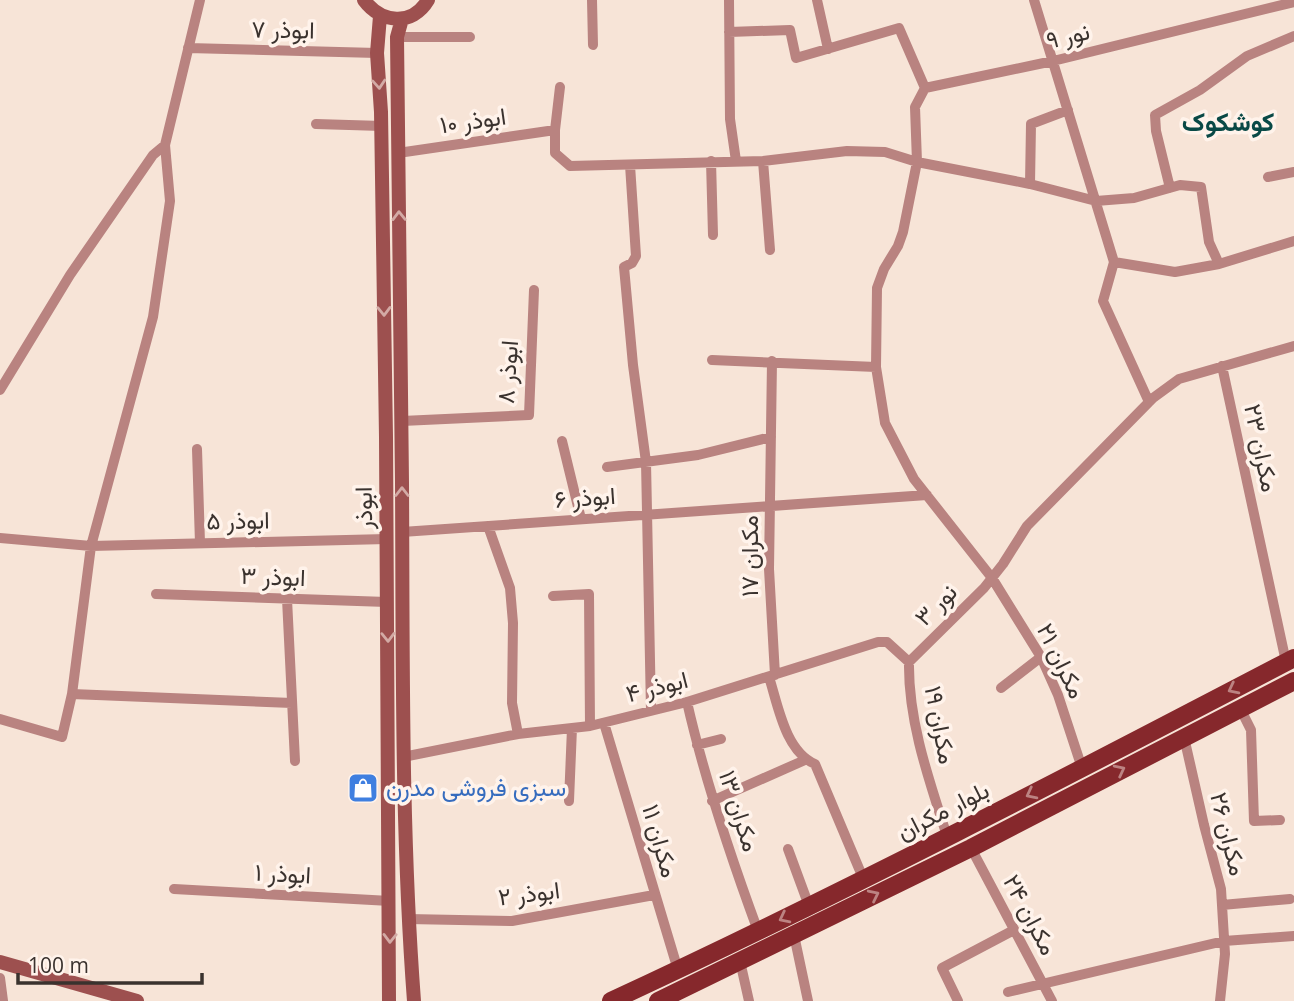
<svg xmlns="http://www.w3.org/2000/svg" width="1294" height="1001" font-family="'Open Sans',Vazirmatn,sans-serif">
	<rect width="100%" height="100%" fill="#f7e4d7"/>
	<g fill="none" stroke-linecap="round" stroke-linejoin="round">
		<path stroke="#b98380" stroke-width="10" d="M 592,0 L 593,45
			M 729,0 L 730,119 L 736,161
			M 817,0 L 828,49
			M 1034,0 L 1114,262
			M 729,32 L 790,30 L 796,58 L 899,28 L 925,88
			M 397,37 L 470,37
			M 188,48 L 377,53
			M 560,87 L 555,130 L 555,153 L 570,166 L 763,161 L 847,151 L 885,152 L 917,162 L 1030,184 L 1096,201 L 1134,198 L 1180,185 L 1201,187 L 1209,242 L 1219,264
			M 316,124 L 382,126
			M 398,153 L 555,130
			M 711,161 L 713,235
			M 763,161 L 770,250
			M 630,165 L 636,256 L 632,263 L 624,267 L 633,365 L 646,462 L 651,710
			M 1268,177 L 1294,172
			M 1030,184 L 1031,124 L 1068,110
			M 1170,188 L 1156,131 L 1155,115 L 1200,90 L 1247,56 L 1294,36
			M 1114,262 L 1175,272 L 1219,264 L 1294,241
			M 1114,262 L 1103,301 L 1149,402
			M 712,360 L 876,367
			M 772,361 L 769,569 L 775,675
			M 1222,366 L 1286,662
			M 0,390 L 70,275 L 153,155 L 165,145
			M 402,421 L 529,415 L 534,290
			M 562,441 L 581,519
			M 197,449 L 200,543
			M 607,467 L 698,455 L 771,437
			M 488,526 L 510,588 L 513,623 L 512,703 L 518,734
			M 402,532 L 927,495
			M 0,538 L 91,546 L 387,539
			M 156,594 L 387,602
			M 553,596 L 589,594 L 590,726
			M 287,599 L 295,761
			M 909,662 L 984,588 L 1003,564 L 1027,526 L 1153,398 L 1179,379 L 1294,346
			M 909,662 C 908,721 929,780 947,836
			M 769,677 C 778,705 785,751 815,764 L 863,878
			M 1001,688 L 1041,657
			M 72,694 L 292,703
			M 687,702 C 705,781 730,855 758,931
			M 1240,708 L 1251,730 L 1254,821 L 1280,820
			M 0,719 L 62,737 L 72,694 L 91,546 L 153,317 L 170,201 L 165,145 L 200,0
			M 604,723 L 678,970
			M 1184,737 L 1204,825 L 1221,889 L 1225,954 L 1220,1001
			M 697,745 L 721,739
			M 403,757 L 518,734 L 590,726 L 687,702 L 878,642 L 887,642 L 909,662
			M 1082,768 L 1058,695 L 1041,657 L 992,578 L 914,479 L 885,423 L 876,367 L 877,288 L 884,269 L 898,246 L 903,232 L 917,162 L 915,107 L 925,88 L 1053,61 L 1294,2
			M 569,801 L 572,728
			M 712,801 L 805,760
			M 971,848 L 1052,1001
			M 788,849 L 809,906
			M 174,889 L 390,901
			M 1222,905 L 1290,899
			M 408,919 L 512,921 L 654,895
			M 794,935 L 808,1001
			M 740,961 L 749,1001
			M 0,978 L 3,1001
			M 1008,992 L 1224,941 L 1294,936
			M 958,1001 L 942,968 L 1014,930"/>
		<path stroke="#9d504f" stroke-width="14" d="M 364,0 C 381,23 412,27 428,0
			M 380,16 L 377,53 L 381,112 L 386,437 L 389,1001
			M 402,19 L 397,37 C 398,186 401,334 402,482 C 403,655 401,828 414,1001
			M 0,962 L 137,1001"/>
		<path stroke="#86282c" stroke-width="18" d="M 611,1001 C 842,894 1068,776 1294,658
			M 658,1001 L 971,848 L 1294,681"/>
	</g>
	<defs><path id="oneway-chevron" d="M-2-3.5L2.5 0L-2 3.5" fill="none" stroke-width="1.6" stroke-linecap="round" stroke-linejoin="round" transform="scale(1.75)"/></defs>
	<g stroke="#d3aaa5">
		<use href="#oneway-chevron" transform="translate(379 84) rotate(86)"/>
		<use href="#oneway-chevron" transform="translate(399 216) rotate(-91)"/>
		<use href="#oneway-chevron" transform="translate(384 311) rotate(89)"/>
		<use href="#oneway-chevron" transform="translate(402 492) rotate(-90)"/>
		<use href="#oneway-chevron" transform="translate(388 637) rotate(89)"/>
		<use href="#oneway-chevron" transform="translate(390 938) rotate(91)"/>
	</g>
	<g stroke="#bc8382">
		<use href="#oneway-chevron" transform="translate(1233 689) rotate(153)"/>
		<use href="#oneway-chevron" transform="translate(1120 770) rotate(-27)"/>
		<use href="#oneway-chevron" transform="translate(1031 794) rotate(153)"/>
		<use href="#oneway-chevron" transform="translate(874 895) rotate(-26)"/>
		<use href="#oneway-chevron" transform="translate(784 918) rotate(153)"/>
	</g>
	<defs>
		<g id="shop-square" transform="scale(1.575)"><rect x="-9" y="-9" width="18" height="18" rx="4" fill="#3f7fe0" stroke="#fff3eb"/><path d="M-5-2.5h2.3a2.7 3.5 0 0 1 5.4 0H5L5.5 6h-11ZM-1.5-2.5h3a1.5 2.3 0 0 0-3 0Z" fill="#fff"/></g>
	</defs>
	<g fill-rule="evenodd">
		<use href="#shop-square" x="363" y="788"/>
	</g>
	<g text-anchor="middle" stroke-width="7" stroke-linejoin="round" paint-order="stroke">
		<g font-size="24" fill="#3a322e" stroke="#fff3eb">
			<text transform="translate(283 30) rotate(1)" y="8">ابوذر ۷</text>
			<text transform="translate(1068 36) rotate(-14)" y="8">نور ۹</text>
			<text transform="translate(473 121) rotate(-8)" y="8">ابوذر ۱۰</text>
			<text transform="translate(508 372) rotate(-86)" y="8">ابوذر ۸</text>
			<text transform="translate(1261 448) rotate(78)" y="8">مکران ۲۳</text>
			<text transform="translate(585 498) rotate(-4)" y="8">ابوذر ۶</text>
			<text transform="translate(364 508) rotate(-91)" y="8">ابوذر</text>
			<text transform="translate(238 521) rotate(-1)" y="8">ابوذر ۵</text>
			<text transform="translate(750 556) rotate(-90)" y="8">مکران ۱۷</text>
			<text transform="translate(273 577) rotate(2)" y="8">ابوذر ۳</text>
			<text transform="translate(936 605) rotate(-45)" y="8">نور ۳</text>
			<text transform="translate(1061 661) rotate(64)" y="8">مکران ۲۱</text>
			<text transform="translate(657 687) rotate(-14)" y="8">ابوذر ۴</text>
			<text transform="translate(940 725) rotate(79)" y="8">مکران ۱۹</text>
			<text transform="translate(739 811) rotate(72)" y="8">مکران ۱۳</text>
			<text transform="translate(943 811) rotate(-27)" y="8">بلوار مکران</text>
			<text transform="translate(1228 834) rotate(76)" y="8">مکران ۲۶</text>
			<text transform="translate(660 841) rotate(74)" y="8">مکران ۱۱</text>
			<text transform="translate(283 874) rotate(3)" y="8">ابوذر ۱</text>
			<text transform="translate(529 894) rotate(-7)" y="8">ابوذر ۲</text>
			<text transform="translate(1030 915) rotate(62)" y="8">مکران ۲۴</text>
		</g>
		<g font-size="24" fill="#366cbe" stroke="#fff3eb" text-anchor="start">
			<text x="386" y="796">سبزی فروشی مدرن</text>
		</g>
		<g font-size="26" font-weight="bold" fill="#094946" stroke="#fff3eb">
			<text x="1228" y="131">کوشکوک</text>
		</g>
	</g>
	<path d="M18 973v10h184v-10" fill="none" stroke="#3a322e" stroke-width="3.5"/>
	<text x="28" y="973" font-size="21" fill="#3a322e" stroke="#fff3eb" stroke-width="5" paint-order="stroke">100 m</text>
</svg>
